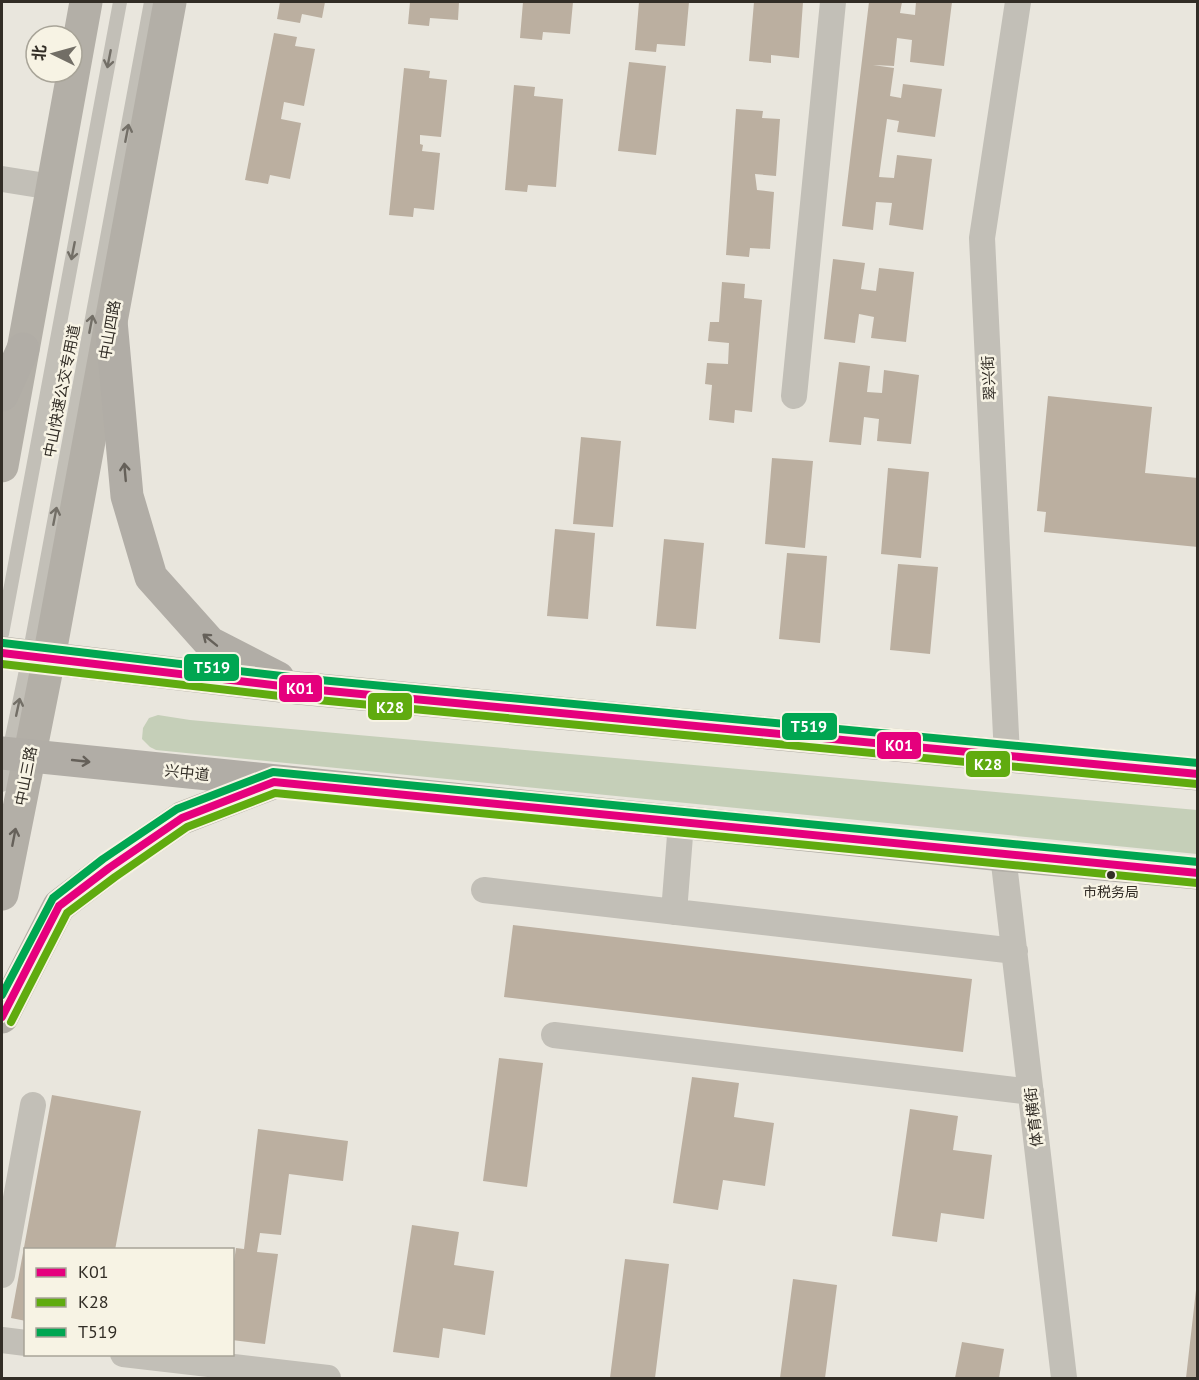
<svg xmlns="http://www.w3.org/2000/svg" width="1199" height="1380" font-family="'PT Sans','Noto Sans SC',sans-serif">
	<rect width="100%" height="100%" fill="#e9e6dd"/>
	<path fill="#c5cfb8" d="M 158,715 L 190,720 L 1197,810 L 1197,854 L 156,750 L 150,747 L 142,739 L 143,728 L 149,718 Z"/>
	<path fill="#bbafa0" d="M 280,2 L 325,2 L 322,18 L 302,14 L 300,23 L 277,19 Z
		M 410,2 L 459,2 L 458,20 L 430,18 L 429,26 L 408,24 Z
		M 523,2 L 573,2 L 570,34 L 543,32 L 542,40 L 520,38 Z
		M 639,2 L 689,2 L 685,46 L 657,44 L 656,52 L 635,50 Z
		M 754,2 L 803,2 L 799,58 L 771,55 L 771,63 L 749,61 Z
		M 869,2 L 902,2 L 900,13 L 915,15 L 916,2 L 952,2 L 944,66 L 910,62 L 912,40 L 897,38 L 894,66 L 873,65 L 894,68 L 890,96 L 901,98 L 903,84 L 942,89 L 935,137 L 897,132 L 899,121 L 887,119 L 879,177 L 894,178 L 897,155 L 932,159 L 923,230 L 889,225 L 892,203 L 876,202 L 873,230 L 842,226 Z
		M 274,33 L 297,37 L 295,46 L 315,49 L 304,106 L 284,102 L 281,119 L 301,123 L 290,179 L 270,175 L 268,184 L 245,180 Z
		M 629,62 L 666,66 L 656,155 L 618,151 Z
		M 404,68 L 430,71 L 429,78 L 447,80 L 441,137 L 420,135 L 420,144 L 423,145 L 422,151 L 440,153 L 434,210 L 414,208 L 413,217 L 389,215 Z
		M 514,85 L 535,87 L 534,96 L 563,99 L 556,187 L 528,185 L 527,192 L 505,190 Z
		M 736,109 L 763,111 L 762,118 L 780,119 L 776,176 L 755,174 L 757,190 L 774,192 L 770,249 L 750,248 L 749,257 L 726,255 Z
		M 833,259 L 865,263 L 861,289 L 876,291 L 879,268 L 914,272 L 906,342 L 871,338 L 874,317 L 859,314 L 855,343 L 824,339 Z
		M 722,282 L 745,284 L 744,298 L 762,300 L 752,412 L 735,410 L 734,423 L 709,420 L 712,385 L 705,384 L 707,363 L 728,364 L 729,343 L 708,341 L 710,322 L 719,322 Z
		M 839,362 L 870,366 L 867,392 L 882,393 L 884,370 L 919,375 L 911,444 L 877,441 L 879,419 L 864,417 L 861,445 L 829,442 Z
		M 1048,396 L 1152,407 L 1145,473 L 1198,478 L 1198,547 L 1044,532 L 1046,512 L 1037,511 Z
		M 581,437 L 621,441 L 613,527 L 573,524 Z
		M 772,458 L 813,461 L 805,548 L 765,544 Z
		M 888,468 L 929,472 L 921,558 L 881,554 Z
		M 555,529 L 595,533 L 588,619 L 547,616 Z
		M 664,539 L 704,543 L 696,629 L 656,626 Z
		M 787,553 L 827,556 L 820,643 L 779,639 Z
		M 898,564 L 938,567 L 930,654 L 890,650 Z
		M 513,925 L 972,979 L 963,1052 L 504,997 Z
		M 499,1058 L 543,1063 L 527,1187 L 483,1181 Z
		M 692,1077 L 739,1083 L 734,1117 L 774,1123 L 765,1186 L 723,1180 L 718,1210 L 673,1203 Z
		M 52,1095 L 141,1111 L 115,1250 L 26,1250 L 26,1321 L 11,1318 Z
		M 910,1109 L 958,1116 L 953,1150 L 992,1155 L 984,1219 L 941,1213 L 937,1242 L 892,1236 Z
		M 258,1129 L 348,1141 L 343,1181 L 289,1174 L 281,1235 L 260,1233 L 257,1252 L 278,1254 L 265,1344 L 232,1340 L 232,1275 L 236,1248 L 244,1249 Z
		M 412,1225 L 459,1232 L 454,1265 L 494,1271 L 485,1335 L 443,1328 L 439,1358 L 393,1352 Z
		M 625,1259 L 669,1264 L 655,1378 L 610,1378 Z
		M 793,1279 L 837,1285 L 825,1378 L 780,1378 Z
		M 1196,1290 L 1198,1378 L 1186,1378 Z
		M 962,1342 L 1004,1349 L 999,1378 L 955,1378 Z"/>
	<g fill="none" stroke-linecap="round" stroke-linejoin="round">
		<path stroke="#c2bfb7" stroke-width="14" d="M 2,634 L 120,2
			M 2,785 L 29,656 L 151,2"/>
		<path stroke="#c2bfb7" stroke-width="26" d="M 2,179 L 52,187
			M 794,396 L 833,2
			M 1007,756 L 982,238 L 1018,2
			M 1003,855 L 1064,1378
			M 484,890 L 1015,951
			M 674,912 L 681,823
			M 554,1035 L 1031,1092
			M 2,1275 L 33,1105
			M 2,1340 L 26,1343
			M 123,1354 L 328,1378"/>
		<path stroke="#b3afa7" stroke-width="33" d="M 2,466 L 86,2
			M 2,894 L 49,658 L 170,2"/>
		<path stroke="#b1ada6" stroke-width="33" d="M 111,321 L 127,496 L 151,577 L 210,643 L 278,678
			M 2,395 L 23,349
			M 2,653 L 298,688 L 1198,774
			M 2,753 L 1003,855 L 1198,873
			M 2,1017 L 59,906 L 109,868 L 182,818 L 270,784"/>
		<g stroke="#f7f3e4" stroke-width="12">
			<path id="bus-1" d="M 2,653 L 298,688 L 1198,774
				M 2,1017 L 59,906 L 109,868 L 182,818 L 274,782 L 1198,873"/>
		</g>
		<g stroke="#f7f3e4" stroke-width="12">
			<path id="bus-2" d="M 2,664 L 297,698 L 1197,784
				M 11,1022 L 67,913 L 115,877 L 187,827 L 275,793 L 1197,883"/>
		</g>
		<g stroke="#f7f3e4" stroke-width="12">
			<path id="bus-3" d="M 3,643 L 299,678 L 1198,763
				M 2,995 L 53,898 L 103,859 L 177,809 L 273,772 L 1198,862"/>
		</g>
		<use href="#bus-1" stroke="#e5007d" stroke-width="8"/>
		<use href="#bus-2" stroke="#60ab0f" stroke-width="8"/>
		<use href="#bus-3" stroke="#00a651" stroke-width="8"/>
	</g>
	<defs><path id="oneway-shaft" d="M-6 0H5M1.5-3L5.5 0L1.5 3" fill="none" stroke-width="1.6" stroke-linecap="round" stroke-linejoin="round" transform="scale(1.5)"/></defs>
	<g stroke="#736f67">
		<use href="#oneway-shaft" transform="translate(109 59) rotate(101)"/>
		<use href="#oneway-shaft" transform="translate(127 133) rotate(-79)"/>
		<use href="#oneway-shaft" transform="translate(73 251) rotate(101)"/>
		<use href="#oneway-shaft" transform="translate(91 324) rotate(-79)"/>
		<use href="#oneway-shaft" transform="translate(55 516) rotate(-79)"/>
		<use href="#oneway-shaft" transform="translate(18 707) rotate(-78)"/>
	</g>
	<g stroke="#656059">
		<use href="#oneway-shaft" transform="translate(125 472) rotate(-95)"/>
		<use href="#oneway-shaft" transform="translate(210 640) rotate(-141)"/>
		<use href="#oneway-shaft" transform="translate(81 761) rotate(6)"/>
	</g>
	<use stroke="#66615a" href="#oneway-shaft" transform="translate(14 837) rotate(-79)"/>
	<circle fill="#322d26" stroke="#f7f3e4" stroke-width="2" cx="1111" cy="875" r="5"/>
	<g text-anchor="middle" stroke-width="5" stroke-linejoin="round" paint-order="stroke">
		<g font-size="14" fill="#322d26" stroke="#f7f3e4">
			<text x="1111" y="897">市税务局</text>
		</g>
		<g font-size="15" fill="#322d26" stroke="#f7f3e4">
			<text transform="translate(110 330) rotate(-80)" y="5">中山四路</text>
			<text transform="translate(989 378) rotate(-93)" y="5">翠兴街</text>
			<text transform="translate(62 391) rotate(-79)" y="5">中山快速公交专用道</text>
			<text transform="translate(187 773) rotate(6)" y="5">兴中道</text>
			<text transform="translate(26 776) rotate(-79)" y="5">中山三路</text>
			<text transform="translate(1034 1117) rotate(-97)" y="5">体育横街</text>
		</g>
	</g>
	<g stroke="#f7f3e4" stroke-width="2">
		<rect x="183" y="653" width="57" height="29" rx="6" fill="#00a651"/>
		<rect x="278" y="674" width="45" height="29" rx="6" fill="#e5007d"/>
		<rect x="367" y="692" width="46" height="29" rx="6" fill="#60ab0f"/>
		<rect x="781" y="712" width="57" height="29" rx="6" fill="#00a651"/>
		<rect x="876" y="731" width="46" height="29" rx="6" fill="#e5007d"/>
		<rect x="965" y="750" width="46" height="28" rx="6" fill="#60ab0f"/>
	</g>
	<g font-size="16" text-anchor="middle" font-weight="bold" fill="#fff">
		<text x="212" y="673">T519</text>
		<text x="300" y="694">K01</text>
		<text x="390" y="713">K28</text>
		<text x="809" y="732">T519</text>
		<text x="899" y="751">K01</text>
		<text x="988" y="770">K28</text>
	</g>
	<rect width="1199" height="1380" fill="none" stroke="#322d26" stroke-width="6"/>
	<rect x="24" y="1248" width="210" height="108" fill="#f7f3e4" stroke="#a8a498" stroke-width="1.5"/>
	<rect x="36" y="1268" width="30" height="9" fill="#e5007d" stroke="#a8a498" stroke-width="1.5"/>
	<text x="78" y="1278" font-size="18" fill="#322d26">K01</text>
	<rect x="36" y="1298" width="30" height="9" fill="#60ab0f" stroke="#a8a498" stroke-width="1.5"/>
	<text x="78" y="1308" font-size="18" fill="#322d26">K28</text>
	<rect x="36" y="1328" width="30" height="9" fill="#00a651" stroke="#a8a498" stroke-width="1.5"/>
	<text x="78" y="1338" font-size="18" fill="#322d26">T519</text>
	<g transform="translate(54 54) rotate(275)"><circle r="28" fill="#f7f3e4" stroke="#a8a498" stroke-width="1.5"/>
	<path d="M0-4.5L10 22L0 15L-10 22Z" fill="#726e66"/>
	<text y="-9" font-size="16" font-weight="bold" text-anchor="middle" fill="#322d26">北</text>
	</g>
</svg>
